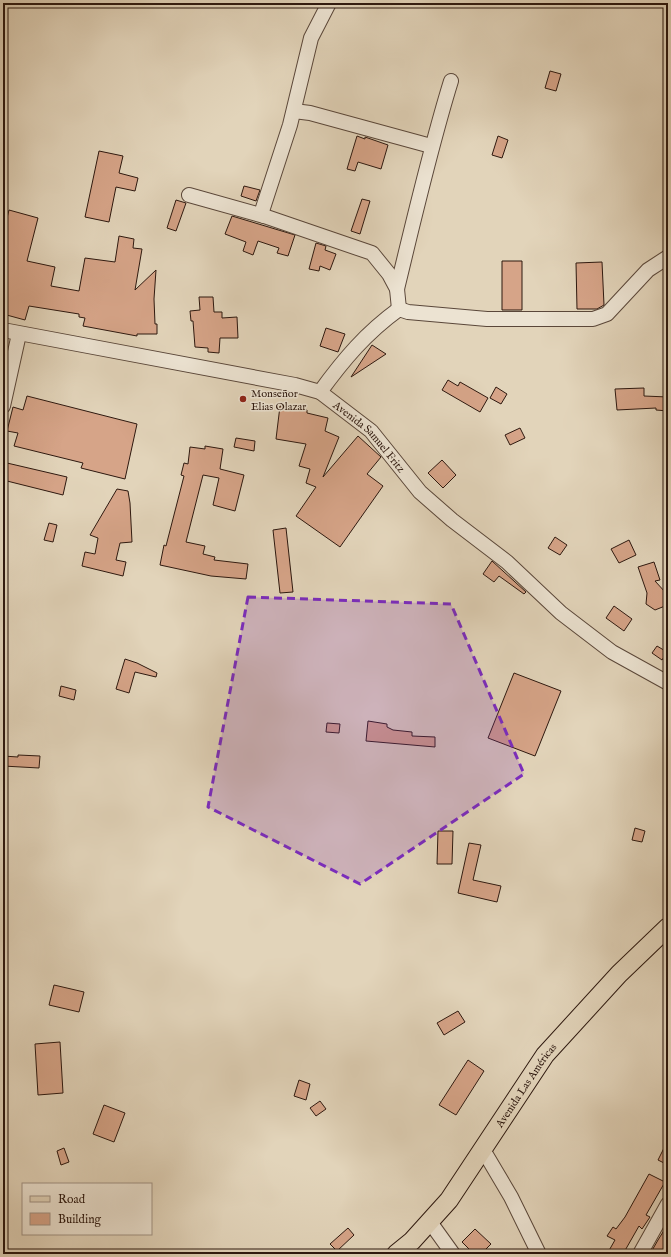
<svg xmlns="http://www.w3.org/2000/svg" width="671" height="1257" font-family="'IM FELL English',serif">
	<rect width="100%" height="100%" fill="#e2d4ba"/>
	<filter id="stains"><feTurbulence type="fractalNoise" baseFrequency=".005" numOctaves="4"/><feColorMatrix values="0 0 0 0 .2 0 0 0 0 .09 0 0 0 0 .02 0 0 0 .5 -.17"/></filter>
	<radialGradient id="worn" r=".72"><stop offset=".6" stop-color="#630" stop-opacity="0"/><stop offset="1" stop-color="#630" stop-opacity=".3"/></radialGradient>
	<path fill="#d6a488" stroke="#2d180f" d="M 550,71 L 561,74 L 556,91 L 545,88 Z
		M 357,136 L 365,139 L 365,137 L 388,145 L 381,169 L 358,162 L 355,171 L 347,169 Z
		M 498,136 L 508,140 L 502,158 L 492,155 Z
		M 99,151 L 123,156 L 119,173 L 138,178 L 135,191 L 116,187 L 109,222 L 85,217 Z
		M 244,186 L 260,190 L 256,201 L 241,196 Z
		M 362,199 L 370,201 L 360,234 L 351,231 Z
		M 176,200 L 186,203 L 176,231 L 167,228 Z
		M 9,210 L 38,218 L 27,261 L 55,267 L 51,286 L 79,291 L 85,258 L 115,262 L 119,236 L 134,239 L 133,248 L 142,249 L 135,290 L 156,270 L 154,299 L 155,324 L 157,324 L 157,334 L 137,334 L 137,336 L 83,326 L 85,318 L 79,317 L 79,314 L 29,306 L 25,320 L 3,314 L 3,234 Z
		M 232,216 L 295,235 L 288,256 L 277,253 L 279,248 L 258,241 L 253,255 L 243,251 L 246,242 L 225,234 Z
		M 316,243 L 326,246 L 325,250 L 336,254 L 330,270 L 320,266 L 319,271 L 309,269 Z
		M 502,261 L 522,261 L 522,310 L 502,310 Z
		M 602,262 L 604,305 L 597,309 L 577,309 L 576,263 Z
		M 199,297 L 213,297 L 214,312 L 222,312 L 222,318 L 237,317 L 238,338 L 220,338 L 219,353 L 208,352 L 208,348 L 195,347 L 193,321 L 191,321 L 190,311 L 200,310 Z
		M 326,328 L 345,334 L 338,352 L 320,346 Z
		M 372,345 L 386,354 L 351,377 Z
		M 448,380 L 458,386 L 460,382 L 488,398 L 480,412 L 442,390 Z
		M 496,387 L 507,394 L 501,404 L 490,398 Z
		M 644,388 L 644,396 L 668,397 L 668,411 L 656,410 L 656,408 L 617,410 L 615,389 Z
		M 27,396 L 137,424 L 125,479 L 81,468 L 83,463 L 14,446 L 18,433 L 7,431 L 13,407 L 23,410 Z
		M 280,406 L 307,410 L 307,413 L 328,418 L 325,431 L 339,437 L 323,477 L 358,436 L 381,457 L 367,474 L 383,486 L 340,547 L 296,516 L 316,487 L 306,483 L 310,469 L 299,466 L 306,444 L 276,439 Z
		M 520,428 L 525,438 L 510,445 L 505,435 Z
		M 236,438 L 255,441 L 254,451 L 234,447 Z
		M 205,446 L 223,449 L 220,469 L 244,475 L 235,511 L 213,505 L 219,478 L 203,475 L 186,542 L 205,546 L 203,554 L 215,557 L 214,560 L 248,564 L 246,579 L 211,576 L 160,565 L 164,545 L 166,546 L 184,476 L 181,475 L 184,463 L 188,464 L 190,447 L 205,449 Z
		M 442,460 L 456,475 L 443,488 L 428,473 Z
		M 7,463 L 67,477 L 63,495 L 3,480 Z
		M 117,489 L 128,491 L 130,503 L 132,542 L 120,543 L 116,560 L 126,562 L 123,576 L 82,566 L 85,552 L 95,554 L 98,538 L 90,535 Z
		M 49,523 L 57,525 L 53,542 L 44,540 Z
		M 286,528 L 293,592 L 280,593 L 273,530 Z
		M 555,537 L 567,545 L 560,555 L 548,548 Z
		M 629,540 L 636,555 L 619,563 L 611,549 Z
		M 492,561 L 526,592 L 524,594 L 499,576 L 494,582 L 483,574 Z
		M 654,562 L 660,580 L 655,581 L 666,593 L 667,600 L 665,606 L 655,610 L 646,604 L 647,593 L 638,567 Z
		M 614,606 L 632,619 L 624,631 L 606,618 Z
		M 657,646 L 667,652 L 662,660 L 652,653 Z
		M 125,659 L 137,663 L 157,673 L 156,677 L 135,672 L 129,693 L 116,689 Z
		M 514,673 L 561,691 L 535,756 L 488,738 Z
		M 61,686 L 76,690 L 74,700 L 59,696 Z
		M 368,721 L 387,724 L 387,727 L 393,730 L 412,732 L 412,736 L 435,737 L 435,747 L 366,741 Z
		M 327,723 L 340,724 L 339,733 L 326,732 Z
		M 18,755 L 40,756 L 39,768 L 3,766 L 3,756 L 18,757 Z
		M 635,828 L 645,831 L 642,842 L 632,840 Z
		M 438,831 L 453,831 L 452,864 L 437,864 Z
		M 469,843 L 481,845 L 473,880 L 501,886 L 497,902 L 458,893 Z
		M 54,985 L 84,992 L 79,1012 L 49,1005 Z
		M 458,1011 L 465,1022 L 444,1035 L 437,1023 Z
		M 60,1042 L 63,1093 L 38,1095 L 35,1044 Z
		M 468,1060 L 484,1071 L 456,1115 L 439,1105 Z
		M 299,1080 L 310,1084 L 306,1100 L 294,1096 Z
		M 320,1101 L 326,1109 L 316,1116 L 310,1108 Z
		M 104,1105 L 125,1113 L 114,1142 L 93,1134 Z
		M 668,1140 L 668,1165 L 658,1160 Z
		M 64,1148 L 69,1162 L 61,1165 L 57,1151 Z
		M 649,1174 L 665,1182 L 646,1215 L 650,1217 L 642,1229 L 639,1226 L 623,1254 L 607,1254 L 615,1240 L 607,1236 L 613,1227 L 616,1229 L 625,1217 Z
		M 668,1224 L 668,1254 L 650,1254 L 658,1240 Z
		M 348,1228 L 354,1235 L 337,1251 L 330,1244 Z
		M 475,1229 L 491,1244 L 481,1254 L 474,1254 L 462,1242 Z"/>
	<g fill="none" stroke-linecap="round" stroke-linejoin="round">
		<g stroke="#5a473a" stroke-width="16">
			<g id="minor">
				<path d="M 294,111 L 310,113 L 431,146"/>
				<path d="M 189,195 L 264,216 L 372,253 L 389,274 L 397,289 L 399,309"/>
				<path d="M 264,216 L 262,211 L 290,125 L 311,38 L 329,3"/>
				<path d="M 397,289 C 414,219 430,149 451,81"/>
				<path id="s1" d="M 3,330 L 295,385 L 320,392 L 371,431 L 420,492 L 452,520 L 507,562 L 561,613 L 612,652 L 668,683"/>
				<path d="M 320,392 C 344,359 366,333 399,309 L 408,312 L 487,319 L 593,319 L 607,314 L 648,270 L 668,257"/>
				<path d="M 3,406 L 19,334"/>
				<path d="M 482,1148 L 511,1197 L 539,1254"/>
				<path d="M 430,1222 L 453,1254"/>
				<path d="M 640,1254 L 668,1204"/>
			</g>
		</g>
		<g stroke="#2d180f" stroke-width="20">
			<g id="major">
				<path id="s2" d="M 396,1254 L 412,1241 L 449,1200 L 545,1055 L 619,974 L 668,927"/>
			</g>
		</g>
		<use href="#minor" stroke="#ece3d2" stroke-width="14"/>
		<use href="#major" stroke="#e2d4ba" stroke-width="18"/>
	</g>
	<path fill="#7b2cbf" fill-opacity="0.2" stroke="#7b2cbf" stroke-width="3" stroke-dasharray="8 5" stroke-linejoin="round" d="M 248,597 L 451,604 L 524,774 L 360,884 L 208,807 Z"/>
	<circle fill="#8f2418" stroke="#ece3d2" stroke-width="1.5" cx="243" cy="399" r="4"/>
	<g text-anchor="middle" stroke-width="3" stroke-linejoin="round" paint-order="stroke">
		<g font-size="11" fill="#2d180f" stroke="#ece3d2" text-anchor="start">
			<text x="251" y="397">Monseñor<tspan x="251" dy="13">Elias Olazar</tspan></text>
		</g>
		<g font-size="11" fill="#2d180f" stroke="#ece3d2">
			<text dy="4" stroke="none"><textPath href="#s1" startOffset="390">Avenida Samuel Fritz</textPath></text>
			<text dy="4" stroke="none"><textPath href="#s2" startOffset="214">Avenida Las Américas</textPath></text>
		</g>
	</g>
	<rect width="671" height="1257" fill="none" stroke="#e2d4ba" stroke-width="16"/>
	<rect x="4" y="4" width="663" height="1249" fill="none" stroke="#2d180f" stroke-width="2"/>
	<rect x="8" y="8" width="655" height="1241" fill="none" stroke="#2d180f"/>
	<rect x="22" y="1183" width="130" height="52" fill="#ece3d2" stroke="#a09284"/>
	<rect x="30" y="1196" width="20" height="6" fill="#e2d4ba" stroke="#a09284"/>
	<text x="58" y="1203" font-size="12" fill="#2d180f">Road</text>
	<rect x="30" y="1213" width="20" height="12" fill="#d6a488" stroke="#a09284"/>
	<text x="58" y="1223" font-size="12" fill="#2d180f">Building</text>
	<rect width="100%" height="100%" filter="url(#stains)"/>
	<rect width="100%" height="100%" fill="url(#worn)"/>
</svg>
